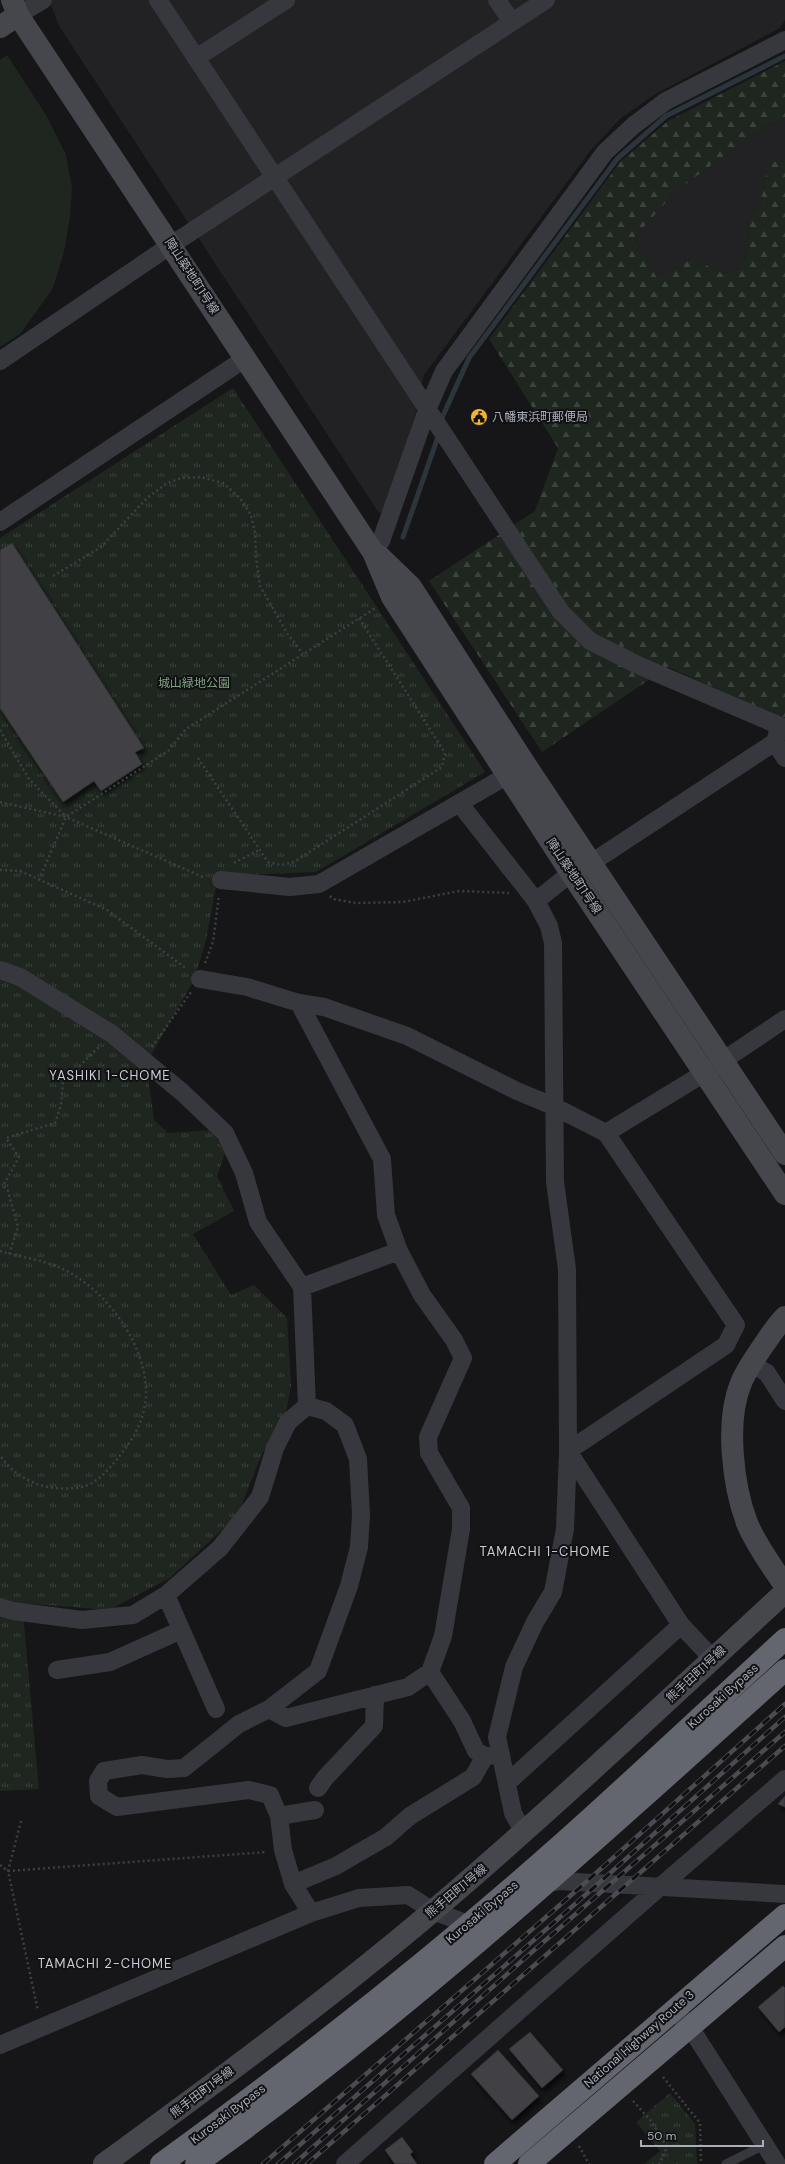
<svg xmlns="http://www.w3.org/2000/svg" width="785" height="2164" font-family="'DM Sans','Noto Sans JP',sans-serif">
	<defs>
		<pattern id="grass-tufts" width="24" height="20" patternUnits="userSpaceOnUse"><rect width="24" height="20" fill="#1e261f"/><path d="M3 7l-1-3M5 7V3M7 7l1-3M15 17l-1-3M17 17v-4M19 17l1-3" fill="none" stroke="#3c433d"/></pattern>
		<pattern id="forest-firs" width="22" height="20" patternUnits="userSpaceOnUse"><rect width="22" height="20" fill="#1e261f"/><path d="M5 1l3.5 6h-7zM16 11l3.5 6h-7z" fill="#3c433d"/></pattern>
		<filter id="shadow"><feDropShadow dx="2.5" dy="4.5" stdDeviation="2" flood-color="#0009"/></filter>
	</defs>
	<rect width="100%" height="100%" fill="#161618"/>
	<path fill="#222225" d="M 49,0 L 785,0 L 785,20 L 780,28 L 654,95 L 621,118 L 591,150 L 424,375 L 416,412 L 385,510 L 379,513 L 59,26 Z
		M 785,117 L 785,157 L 768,166 L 760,206 L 749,217 L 748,249 L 741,268 L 723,274 L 693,258 L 657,278 L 634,238 L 676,191 L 764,127 Z"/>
	<path fill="url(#grass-tufts)" d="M 233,388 L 485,772 L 316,872 L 218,876 L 206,941 L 194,980 L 146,1064 L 154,1120 L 168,1133 L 212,1130 L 225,1153 L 217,1176 L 234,1211 L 193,1234 L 231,1295 L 254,1285 L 287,1318 L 291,1386 L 286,1412 L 262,1454 L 237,1516 L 170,1578 L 109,1610 L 22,1603 L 39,1789 L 0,1791 L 0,538 Z
		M 670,2093 L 695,2124 L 697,2164 L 644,2164 L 660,2151 L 636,2122 Z"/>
	<path fill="url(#forest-firs)" d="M 785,61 L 785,117 L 764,127 L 676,191 L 634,238 L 657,278 L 693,258 L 723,274 L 741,268 L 748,249 L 749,217 L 760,206 L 768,165 L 785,157 L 785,719 L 668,667 L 542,752 L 429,581 L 535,511 L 558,448 L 489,339 L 620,162 L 668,121 Z"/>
	<path fill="#1e261f" d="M 7,55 L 46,115 L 66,155 L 72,188 L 70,216 L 64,252 L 53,288 L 21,333 L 0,347 L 0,60 Z"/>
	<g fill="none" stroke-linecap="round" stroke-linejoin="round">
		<path stroke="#2c353c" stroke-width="5" d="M 441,420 L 469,358 L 617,159 L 666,116 L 785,56
			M 403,537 L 439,434"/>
	</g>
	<path fill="#404145" stroke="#303034" filter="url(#shadow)" d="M 12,543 L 144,748 L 135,752 L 142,764 L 101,791 L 94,781 L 63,802 L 0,708 L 0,550 Z
		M 785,1796 L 785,1807 L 778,1804 Z
		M 783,1986 L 785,1988 L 785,2027 L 779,2032 L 758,2007 Z
		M 530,2032 L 563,2070 L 542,2088 L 509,2049 Z
		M 498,2050 L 539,2096 L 512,2120 L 471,2074 Z
		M 402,2137 L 413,2152 L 410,2154 L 417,2164 L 395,2164 L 385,2150 Z"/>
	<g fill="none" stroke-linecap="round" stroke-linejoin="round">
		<path stroke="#3d3f44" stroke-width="2.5" stroke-dasharray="2 3" stroke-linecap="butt" d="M 53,576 L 101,547 L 147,498 L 167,483 L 182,478 L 201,477 L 223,483 L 240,498 L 251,515 L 255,532 L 256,558 L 260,586 L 287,633 L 303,654
			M 0,730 L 29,779 L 66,817
			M 198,758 L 268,862 L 281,865 L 294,862 L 442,767 L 445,753 L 359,618
			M 0,802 L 66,817 L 205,878
			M 234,863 L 259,850
			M 0,870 L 20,871 L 107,910 L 187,969
			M 39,880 L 66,817 L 168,751 L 186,729 L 377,607
			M 330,896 L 333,899 L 356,903 L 403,902 L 459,891 L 509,893
			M 205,963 L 213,942 L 219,895
			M 152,1047 L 191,992
			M 0,1251 C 20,1257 43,1260 61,1268 C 104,1288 144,1340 146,1389 C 147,1419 132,1442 113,1464 C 105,1473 97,1482 85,1486 C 71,1490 51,1489 37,1484 C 22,1478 8,1469 0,1455
			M 9,1254 L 18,1227 L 8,1191 L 3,1186 L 19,1157 L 6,1138 L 55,1123 L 61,1105 L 63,1082 L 100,1046
			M 21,1821 L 8,1871 L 38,2011
			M 0,1865 L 8,1871 L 267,1852
			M 663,2077 L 700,2123 L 701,2164
			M 633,2101 L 652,2122 L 667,2147 L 659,2164
			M 579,2146 L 589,2164"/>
		<path stroke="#37383d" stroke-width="9" d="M 726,2164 L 764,2145"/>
		<path stroke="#37383d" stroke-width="18" d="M 158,0 L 561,612 L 590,641 L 640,666 L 785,728
			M 497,0 L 512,22
			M 18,15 L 43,0
			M 196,58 L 286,0
			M 0,361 L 171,245 L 546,0
			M 0,522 L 246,358
			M 373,552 L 381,541 L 427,410 L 444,371 L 605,152 L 634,125 L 666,101 L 785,40
			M 775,742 L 785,758
			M 460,804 L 536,901 L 549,926 L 553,943 L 555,1182 L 567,1269 L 568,1451 L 565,1529 L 553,1592 L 535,1622 L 514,1667 L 497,1737 L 513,1813 L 524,1833
			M 221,880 L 290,887 L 319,884 L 520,768
			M 536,901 L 571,873 L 591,863 L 775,742 L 779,727
			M 0,970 L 20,977 L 112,1034 L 183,1093 L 225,1133 L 244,1173 L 258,1222 L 302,1287 L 307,1406
			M 200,979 L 247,987 L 299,1003 L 324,1007 L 407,1036 L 517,1091 L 553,1106 L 606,1133 L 736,1325 L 726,1345 L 568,1451 L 681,1625 L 713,1659
			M 299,1003 L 382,1159 L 386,1215 L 399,1251 L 422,1295 L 454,1340 L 463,1358 L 428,1437 L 429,1453 L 461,1508 L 461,1529 L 443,1636 L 430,1672 L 462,1721 L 476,1751 L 485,1756 L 501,1754
			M 606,1133 L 706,1072 L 785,1019
			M 302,1287 L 399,1251
			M 751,1363 L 767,1373 L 785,1401
			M 307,1406 L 326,1411 L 345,1425 L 358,1459 L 361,1515 L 359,1547 L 349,1586 L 318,1671 L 269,1709 L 239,1724 L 184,1768 L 167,1769 L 142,1765 L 104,1771 L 98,1781 L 99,1796 L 117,1807 L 249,1790 L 270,1795 L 279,1816 L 283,1850 L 293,1884 L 311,1913
			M 166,1595 L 216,1709
			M 0,1607 L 13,1611 L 82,1620 L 133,1615 L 166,1595 L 220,1548 L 260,1497 L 275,1448 L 288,1422 L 307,1406
			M 57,1670 L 110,1662 L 181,1630
			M 269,1709 L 286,1718 L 408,1687 L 430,1672
			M 507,1783 L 681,1625
			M 318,1788 L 325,1778 L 374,1726 L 375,1695
			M 279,1816 L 315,1810
			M 293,1884 L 336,1866 L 386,1837 L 410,1816 L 473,1777 L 485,1756
			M 541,1884 L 559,1881 L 785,1894
			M 681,2017 L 697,2038 L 777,2164
			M 0,2045 L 311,1913 L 359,1898 L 408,1895 L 433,1911 L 479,1928
			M 345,2164 L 661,1886 L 785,1779"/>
		<path stroke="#45474d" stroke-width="22" d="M 12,0 L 18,15 L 373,552 L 392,597 L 571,873 L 785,1194
			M 0,27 L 18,15
			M 379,556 L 411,587 L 525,764 L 785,1154
			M 785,1317 C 776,1326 770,1336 763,1346 C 755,1358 746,1370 741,1383 C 725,1421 733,1486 747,1523 C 756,1545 772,1566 785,1586
			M 104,2164 C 216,2082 328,2000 434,1910 C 554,1808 669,1699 785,1592"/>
		<path stroke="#63666e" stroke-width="22" d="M 495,2164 L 785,1915
			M 529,2164 L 785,1946"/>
		<g stroke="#4a4c52" stroke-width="4.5">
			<path id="rail" d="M 263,2164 L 585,1883 L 785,1704
				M 278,2164 L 599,1883 L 785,1717
				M 294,2164 L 524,1959 L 785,1732
				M 307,2164 L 785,1746"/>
		</g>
		<use href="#rail" stroke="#111113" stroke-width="3" stroke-dasharray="9" stroke-linecap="butt"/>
		<path stroke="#63666e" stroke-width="22" d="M 161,2164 C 300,2063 436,1956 564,1842 C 639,1775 711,1707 785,1639
			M 196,2164 C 405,2015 595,1841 785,1670"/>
	</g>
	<defs>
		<g id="civic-disc" transform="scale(0.9)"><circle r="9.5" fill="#f2b134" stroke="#111113"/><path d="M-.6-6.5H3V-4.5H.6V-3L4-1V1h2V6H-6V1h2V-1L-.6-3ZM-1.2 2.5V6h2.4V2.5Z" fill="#111"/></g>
	</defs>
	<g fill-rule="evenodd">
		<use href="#civic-disc" x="479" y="417"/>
	</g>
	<g text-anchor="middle" stroke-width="4" stroke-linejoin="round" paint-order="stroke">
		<g font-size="12" fill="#a8adb8" stroke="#111113">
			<text transform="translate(192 276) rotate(57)" y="4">陣山築地町1号線</text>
			<text transform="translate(574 876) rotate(56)" y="4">陣山築地町1号線</text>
			<text transform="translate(696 1674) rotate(-43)" y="4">熊手田町1号線</text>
			<text transform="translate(723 1696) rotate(-42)" y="4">Kurosaki Bypass</text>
			<text transform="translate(456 1891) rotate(-40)" y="4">熊手田町1号線</text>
			<text transform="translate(482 1912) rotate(-40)" y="4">Kurosaki Bypass</text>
			<text transform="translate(639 2039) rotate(-41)" y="4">National Highway Route 3</text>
			<text transform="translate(202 2092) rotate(-37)" y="4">熊手田町1号線</text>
			<text transform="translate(228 2114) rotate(-37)" y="4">Kurosaki Bypass</text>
		</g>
		<g font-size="12" fill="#a8adb8" stroke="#111113" text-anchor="start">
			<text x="492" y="421">八幡東浜町郵便局</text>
		</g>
		<g font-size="12" fill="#7fa381" stroke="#111113">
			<text x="194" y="687">城山緑地公園</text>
		</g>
		<g font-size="13" letter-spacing="1" fill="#c9ccd4" stroke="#111113">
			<text x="110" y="1080">YASHIKI 1-CHOME</text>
			<text x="545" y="1556">TAMACHI 1-CHOME</text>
			<text x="105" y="1968">TAMACHI 2-CHOME</text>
		</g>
	</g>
	<path d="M641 2140v6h122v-6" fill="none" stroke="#a8adb8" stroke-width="2"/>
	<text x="647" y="2140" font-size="12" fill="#a8adb8" stroke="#111113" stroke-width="3" paint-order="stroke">50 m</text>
</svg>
